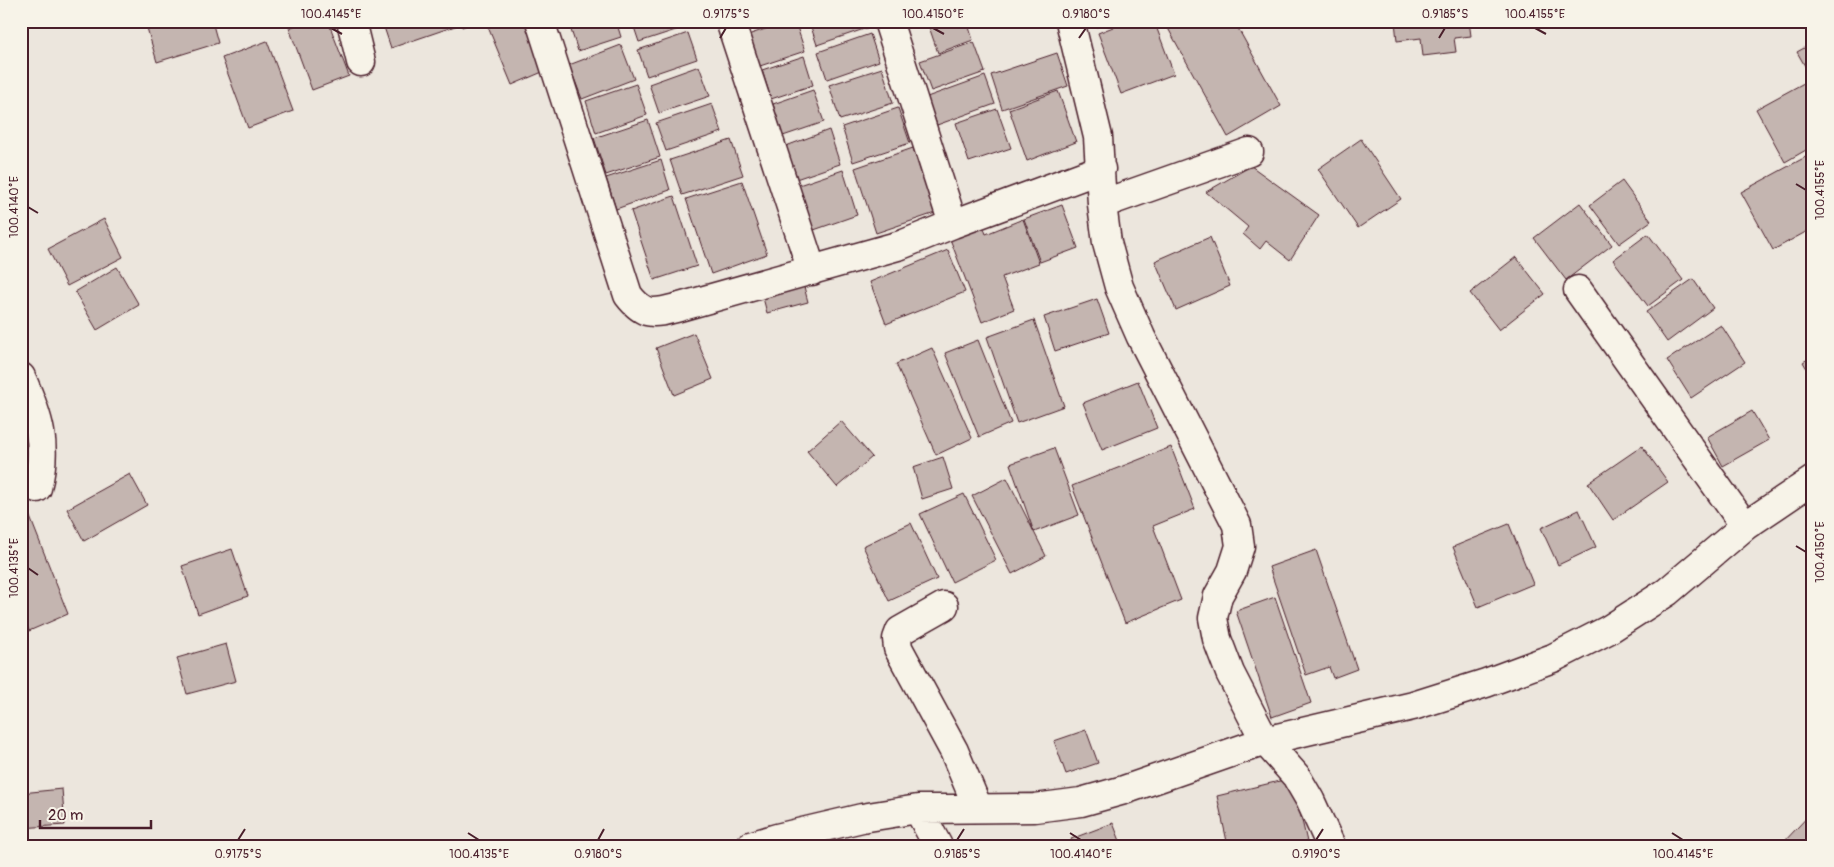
<svg xmlns="http://www.w3.org/2000/svg" width="1834" height="867" font-family="Pangolin,sans-serif">
	<rect width="100%" height="100%" fill="#ece6dd"/>
	<filter id="ink" filterUnits="userSpaceOnUse"><feTurbulence type="fractalNoise" baseFrequency=".02" numOctaves="2"/><feDisplacementMap in="SourceGraphic" scale="10" xChannelSelector="R" yChannelSelector="G"/><feConvolveMatrix kernelMatrix="1 2 1 2 8 2 1 2 1" color-interpolation-filters="sRGB"/></filter>
	<g filter="url(#ink)">
		<path fill="#c4b5b0" stroke="#4a1f2b" d="M 145,21 L 212,21 L 218,43 L 157,62 Z
			M 306,21 L 328,21 L 349,76 L 312,90 L 289,28 Z
			M 382,21 L 457,21 L 458,25 L 391,48 Z
			M 460,21 L 478,21 L 462,27 Z
			M 502,21 L 526,21 L 547,70 L 512,85 L 488,27 Z
			M 568,21 L 616,21 L 621,37 L 578,51 Z
			M 632,21 L 686,21 L 688,26 L 639,42 Z
			M 746,21 L 777,21 L 749,30 Z
			M 789,21 L 795,21 L 805,51 L 748,70 L 739,38 Z
			M 809,21 L 865,21 L 867,28 L 817,45 Z
			M 927,21 L 967,21 L 973,40 L 938,53 Z
			M 1095,21 L 1117,21 L 1097,27 Z
			M 1128,21 L 1154,21 L 1174,74 L 1121,94 L 1098,33 Z
			M 1164,21 L 1234,21 L 1281,106 L 1228,137 Z
			M 1395,21 L 1469,21 L 1471,36 L 1454,38 L 1456,52 L 1423,56 L 1421,38 L 1397,41 Z
			M 688,33 L 697,59 L 647,76 L 638,50 Z
			M 870,34 L 879,61 L 827,79 L 818,52 Z
			M 267,41 L 293,111 L 248,128 L 222,58 Z
			M 974,42 L 985,72 L 931,91 L 920,61 Z
			M 1813,43 L 1813,71 L 1809,73 L 1797,52 Z
			M 621,45 L 634,79 L 582,99 L 569,65 Z
			M 1057,53 L 1068,86 L 1002,109 L 991,75 Z
			M 804,56 L 813,85 L 771,99 L 762,70 Z
			M 699,66 L 710,96 L 659,113 L 649,84 Z
			M 882,68 L 893,103 L 840,120 L 829,85 Z
			M 985,76 L 995,104 L 937,125 L 927,97 Z
			M 1813,78 L 1813,146 L 1785,162 L 1756,109 Z
			M 636,84 L 647,115 L 596,133 L 586,101 Z
			M 813,90 L 824,122 L 783,136 L 773,104 Z
			M 1058,91 L 1076,142 L 1027,161 L 1009,109 Z
			M 712,104 L 722,132 L 666,151 L 656,123 Z
			M 898,108 L 910,143 L 853,162 L 842,127 Z
			M 997,109 L 1011,148 L 969,162 L 956,123 Z
			M 648,120 L 660,157 L 606,175 L 594,138 Z
			M 829,130 L 840,164 L 796,179 L 786,146 Z
			M 1361,139 L 1401,199 L 1358,228 L 1318,169 Z
			M 731,140 L 743,175 L 682,195 L 670,160 Z
			M 913,148 L 935,213 L 876,233 L 855,168 Z
			M 1813,153 L 1813,228 L 1773,250 L 1741,192 Z
			M 661,160 L 670,190 L 616,209 L 606,178 Z
			M 1251,166 L 1319,215 L 1290,260 L 1266,241 L 1260,249 L 1243,234 L 1248,227 L 1206,192 Z
			M 843,170 L 857,215 L 811,231 L 796,186 Z
			M 742,181 L 767,254 L 711,274 L 686,199 Z
			M 1622,181 L 1651,221 L 1619,244 L 1590,205 Z
			M 674,196 L 697,266 L 654,280 L 631,211 Z
			M 1580,203 L 1612,245 L 1566,280 L 1534,238 Z
			M 1062,205 L 1078,248 L 1040,262 L 1024,219 Z
			M 104,219 L 123,257 L 67,286 L 48,249 Z
			M 1023,219 L 1039,263 L 1002,277 L 1014,309 L 982,322 L 950,239 L 983,226 L 986,234 Z
			M 1648,234 L 1683,280 L 1648,306 L 1613,260 Z
			M 1210,237 L 1230,286 L 1176,310 L 1155,261 Z
			M 948,250 L 965,292 L 886,324 L 870,282 Z
			M 1516,257 L 1545,294 L 1499,330 L 1470,293 Z
			M 117,267 L 139,305 L 97,330 L 75,292 Z
			M 802,279 L 808,302 L 767,313 L 761,290 Z
			M 1693,279 L 1713,308 L 1667,342 L 1646,312 Z
			M 1097,299 L 1109,333 L 1055,351 L 1044,317 Z
			M 1034,320 L 1064,406 L 1017,423 L 987,337 Z
			M 1721,325 L 1745,362 L 1691,398 L 1667,360 Z
			M 694,333 L 713,379 L 674,395 L 656,348 Z
			M 978,340 L 1011,423 L 979,437 L 945,353 Z
			M 932,348 L 972,438 L 936,455 L 896,364 Z
			M 1813,356 L 1813,379 L 1803,362 Z
			M 1138,381 L 1157,428 L 1102,450 L 1083,403 Z
			M 1752,411 L 1769,440 L 1723,466 L 1707,437 Z
			M 841,421 L 872,457 L 837,487 L 807,451 Z
			M 1642,446 L 1668,482 L 1613,520 L 1588,483 Z
			M 1171,447 L 1195,509 L 1153,526 L 1181,600 L 1125,623 L 1072,486 Z
			M 1054,448 L 1079,515 L 1034,532 L 1010,464 Z
			M 943,457 L 953,489 L 922,499 L 913,467 Z
			M 130,474 L 147,505 L 84,541 L 67,509 Z
			M 1007,478 L 1046,556 L 1012,574 L 972,496 Z
			M 21,494 L 68,614 L 29,631 L 21,611 Z
			M 964,494 L 996,560 L 952,582 L 920,514 Z
			M 1579,510 L 1596,547 L 1558,565 L 1541,528 Z
			M 911,523 L 937,579 L 889,601 L 863,546 Z
			M 1509,524 L 1533,584 L 1478,607 L 1453,547 Z
			M 232,549 L 248,596 L 198,614 L 182,566 Z
			M 1316,550 L 1357,669 L 1333,678 L 1329,667 L 1306,675 L 1269,567 Z
			M 1275,597 L 1311,703 L 1272,717 L 1236,611 Z
			M 226,644 L 236,681 L 187,694 L 177,658 Z
			M 1086,730 L 1098,763 L 1066,774 L 1054,741 Z
			M 1292,778 L 1308,846 L 1228,846 L 1217,796 Z
			M 62,789 L 65,825 L 21,828 L 21,793 Z
			M 1813,811 L 1813,846 L 1782,846 L 1781,845 Z
			M 1113,823 L 1122,846 L 1074,846 L 1071,839 Z"/>
		<g fill="none" stroke-linecap="round" stroke-linejoin="round">
			<g stroke="#4a1f2b" stroke-width="31">
				<path id="minor" d="M 351,21 L 361,62
					M 540,21 L 628,295 C 644,316 653,314 676,308 L 901,245 L 953,224 L 1101,169
					M 730,21 L 812,271
					M 888,21 L 953,224
					M 1070,21 L 1098,137 L 1102,204 L 1107,243 L 1119,287 L 1141,337 L 1237,525 L 1240,546 L 1232,571 L 1218,596 L 1213,618 L 1217,639 L 1230,673 L 1265,741 L 1296,776 L 1310,800 L 1331,846
					M 1102,204 L 1249,152
					M 1578,290 L 1745,526
					M 21,377 C 39,417 48,445 37,488
					M 944,606 L 900,631 L 897,639 L 898,648 L 954,751 L 978,808
					M 918,809 L 938,846
					M 750,846 L 777,838 L 862,818 L 918,809 L 1035,808 L 1081,802 L 1124,790 L 1265,741 L 1413,706 L 1486,683 L 1553,658 L 1608,630 L 1667,592 L 1745,526 L 1813,480"/>
			</g>
			<use href="#minor" stroke="#f7f3e8" stroke-width="28"/>
		</g>
	</g>
	<path fill="none" stroke="#4a1f2b" stroke-width="2" d="M 331,28 L 342,34M 933,28 L 944,34M 1535,28 L 1546,34M 720,38 L 726,28M 1079,38 L 1086,28M 1439,38 L 1445,28M 1796,184 L 1806,190M 28,207 L 38,213M 1796,546 L 1806,552M 28,568 L 38,575M 468,833 L 479,840M 1070,833 L 1081,840M 1672,833 L 1683,840M 238,840 L 245,829M 598,840 L 604,829M 957,840 L 964,829M 1316,840 L 1323,829"/>
	<rect width="1834" height="867" fill="none" stroke="#f7f3e8" stroke-width="55"/>
	<path d="M40 820v8h111v-8" fill="none" stroke="#4a1f2b" stroke-width="2.5"/>
	<text x="48" y="820" font-size="15" fill="#4a1f2b" stroke="#f7f3e8" stroke-width="4" paint-order="stroke">20 m</text>
	<rect x="28" y="28" width="1778" height="812" fill="none" stroke="#4a1f2b" stroke-width="2"/>
	<g font-size="12" text-anchor="middle" fill="#4a1f2b">
		<text x="331" y="18">100.4145°E</text>
		<text x="726" y="18">0.9175°S</text>
		<text x="933" y="18">100.4150°E</text>
		<text x="1086" y="18">0.9180°S</text>
		<text x="1445" y="18">0.9185°S</text>
		<text x="1535" y="18">100.4155°E</text>
		<text transform="translate(1820 190) rotate(-90)" y="4">100.4155°E</text>
		<text transform="translate(14 207) rotate(-90)" y="4">100.4140°E</text>
		<text transform="translate(1820 552) rotate(-90)" y="4">100.4150°E</text>
		<text transform="translate(14 568) rotate(-90)" y="4">100.4135°E</text>
		<text x="238" y="858">0.9175°S</text>
		<text x="479" y="858">100.4135°E</text>
		<text x="598" y="858">0.9180°S</text>
		<text x="957" y="858">0.9185°S</text>
		<text x="1081" y="858">100.4140°E</text>
		<text x="1316" y="858">0.9190°S</text>
		<text x="1683" y="858">100.4145°E</text>
	</g>
</svg>
